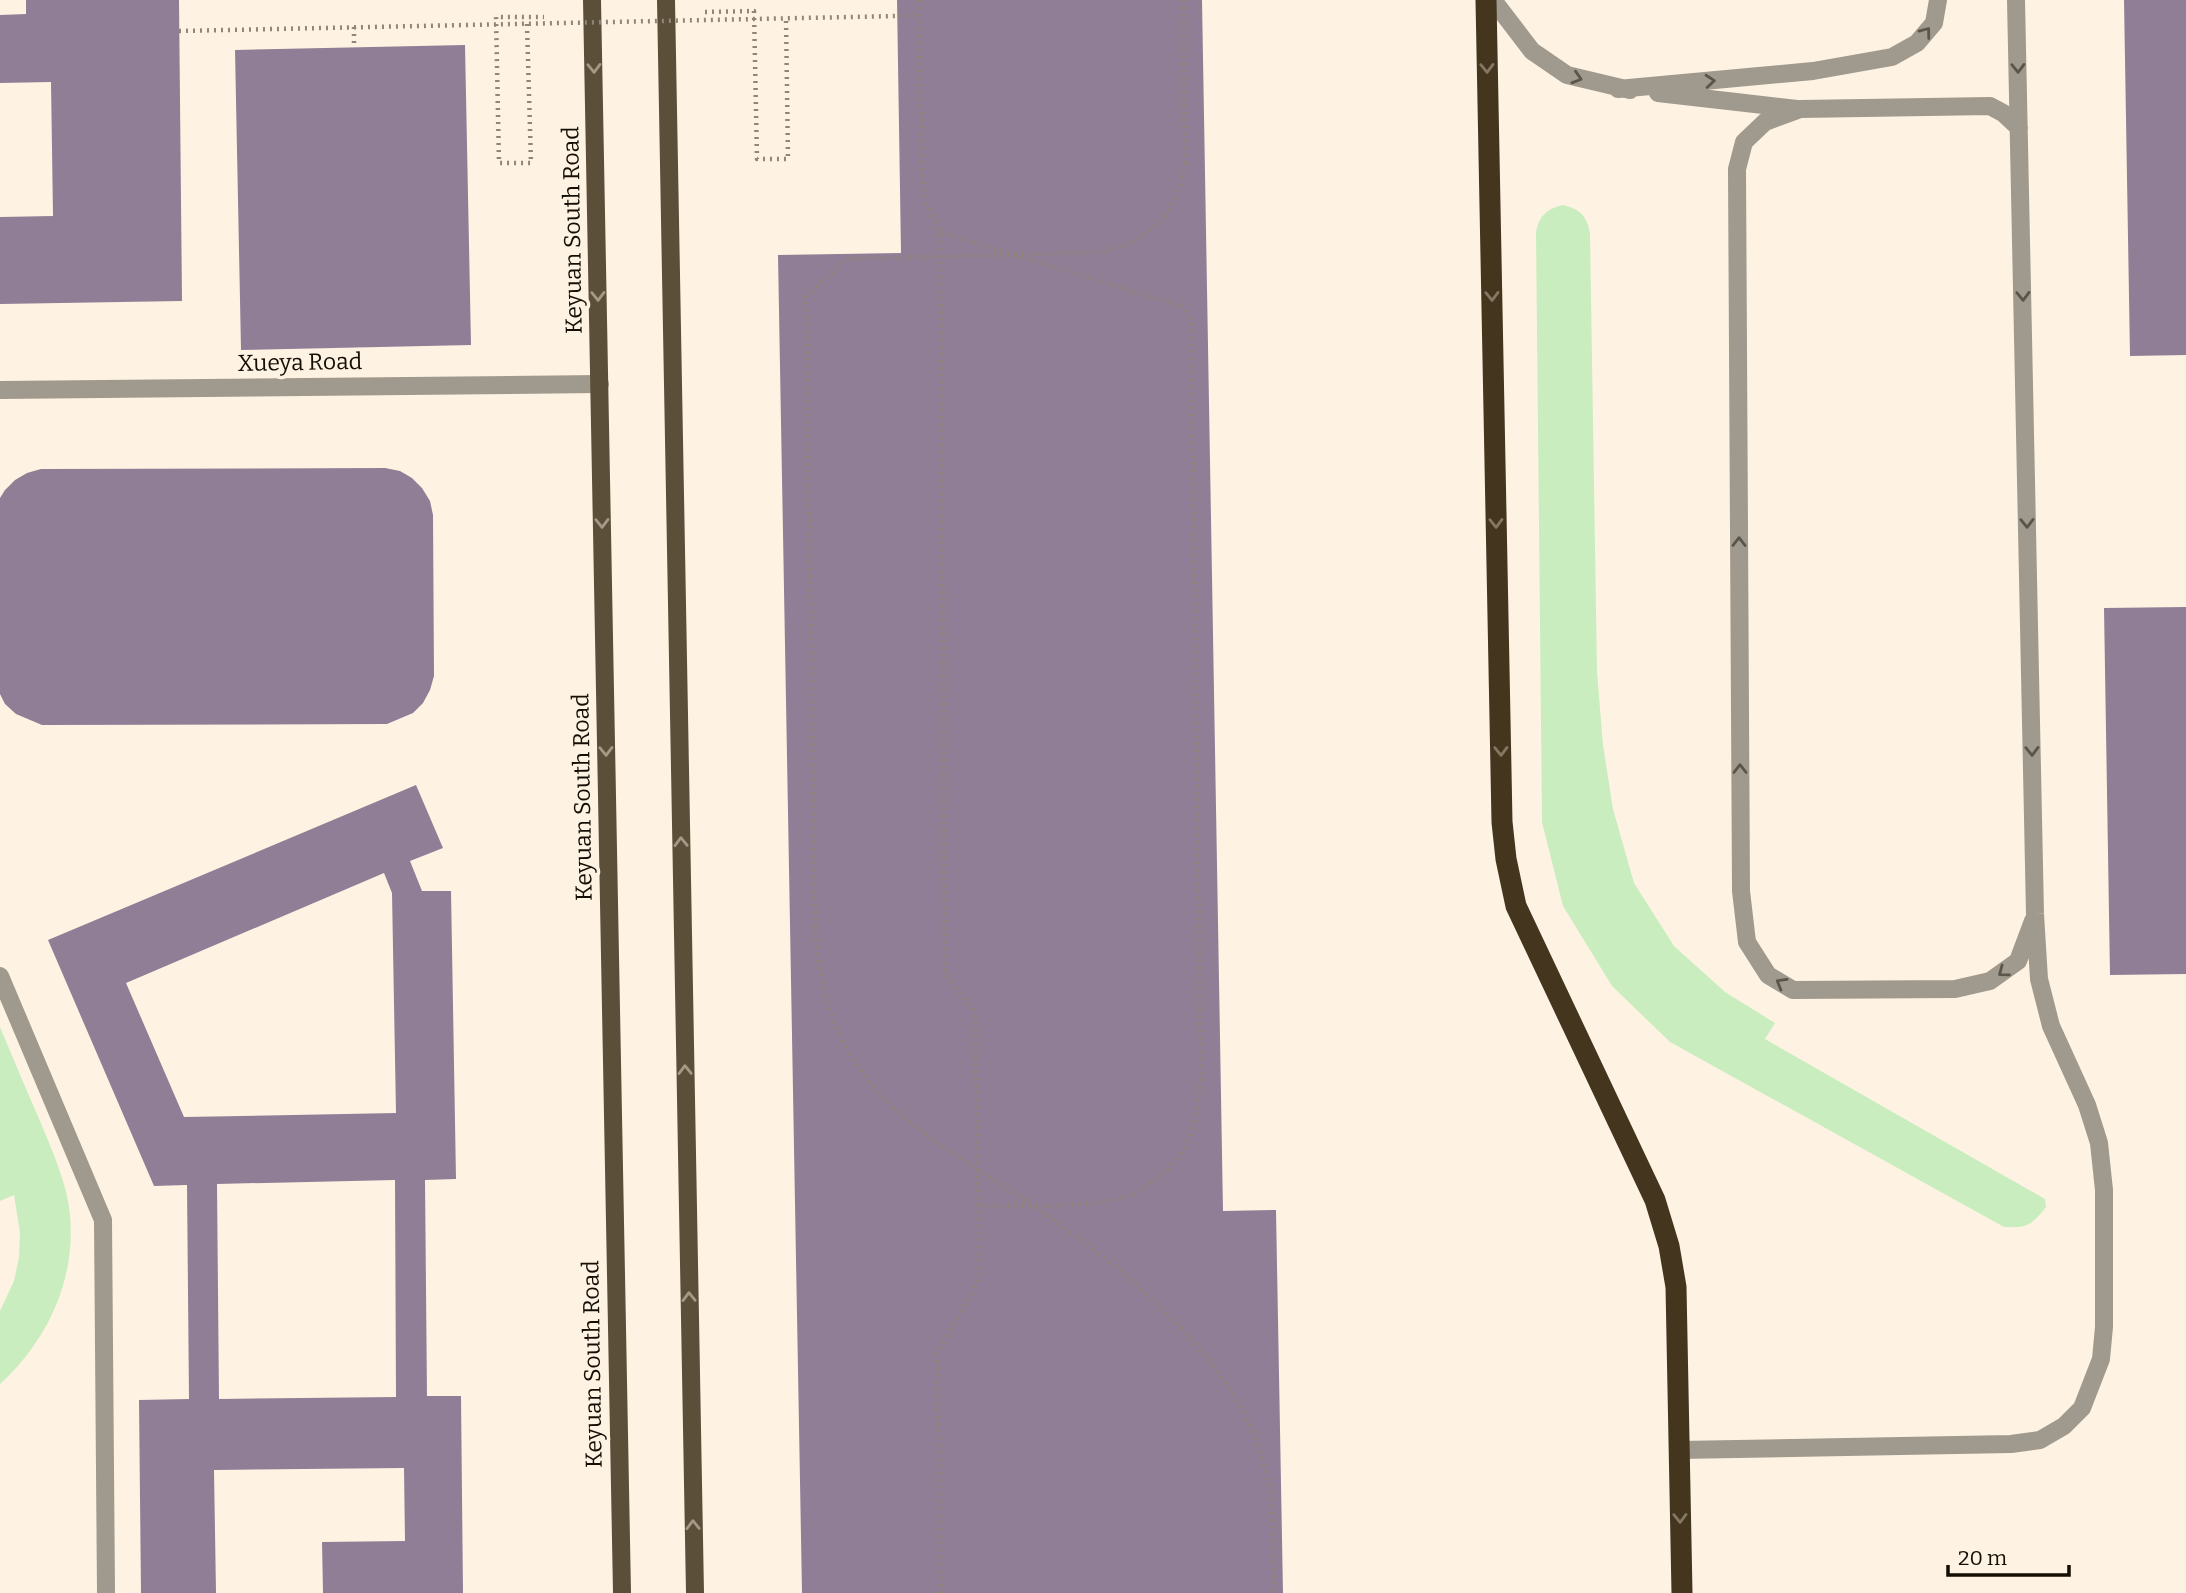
<svg xmlns="http://www.w3.org/2000/svg" width="2186" height="1593" font-family="Bitter,serif">
	<rect width="100%" height="100%" fill="#fef3e2"/>
	<path fill="#caedbf" d="M 1563,205 C 1580,209 1587,216 1590,233 L 1597,672 L 1603,745 L 1613,809 L 1634,883 L 1674,946 L 1725,992 L 1775,1023 L 1765,1039 L 2045,1199 L 2046,1207 C 2032,1225 2027,1228 2004,1227 L 1670,1042 L 1612,986 L 1563,906 L 1542,822 L 1536,234 C 1538,217 1546,209 1563,205 Z
		M 0,1027 C 13,1058 26,1089 40,1121 C 50,1145 61,1170 67,1196 C 82,1266 52,1337 0,1384 L 0,1311 L 14,1281 L 19,1257 L 20,1233 L 14,1195 L 0,1201 Z"/>
	<path fill="#907e97" fill-rule="evenodd" d="M 26,0 L 179,0 L 182,301 L 0,304 L 0,217 L 53,216 L 51,82 L 0,83 L 0,15 L 26,14 Z
		M 897,0 L 1202,0 L 1223,1211 L 1276,1210 L 1283,1593 L 802,1593 L 778,255 L 901,253 Z
		M 2124,0 L 2186,0 L 2186,355 L 2130,356 Z
		M 465,45 L 471,345 L 241,350 L 235,50 Z
		M 385,468 L 400,471 L 412,478 L 422,488 L 430,501 L 433,515 L 434,676 L 430,690 L 423,703 L 413,713 L 387,724 L 42,725 L 16,714 L 5,704 L 0,694 L 0,498 L 5,490 L 15,480 L 27,473 L 41,469 Z
		M 2186,607 L 2186,974 L 2110,975 L 2104,608 Z
		M 416,785 L 443,848 L 410,861 L 422,891 L 451,891 L 456,1179 L 425,1180 L 427,1396 L 461,1396 L 463,1593 L 323,1593 L 322,1542 L 405,1541 L 404,1468 L 214,1470 L 216,1593 L 141,1593 L 139,1400 L 189,1399 L 187,1185 L 154,1186 L 48,940 ZM 384,873 L 392,893 L 396,1113 L 184,1117 L 126,983 ZM 395,1180 L 396,1397 L 219,1399 L 217,1184 Z"/>
	<g fill="none" stroke-linecap="round" stroke-linejoin="round">
		<path stroke="#8f8679" stroke-width="4.5" stroke-dasharray="2 5" stroke-linecap="butt" d="M 919,0 L 923,196 L 940,232 L 945,974 L 975,1012 L 980,1278 L 937,1353 L 941,1593
			M 1183,0 L 1185,163
			M 705,12 L 754,11 L 757,159 L 788,159 L 786,18
			M 898,16 L 919,15
			M 527,24 L 531,163 L 499,163 L 496,17 L 544,17
			M 354,27 L 354,47
			M 940,232 L 1184,307 L 1191,319 L 1201,1081 C 1198,1104 1195,1133 1182,1153 C 1173,1166 1143,1192 1128,1196 C 1088,1209 1023,1205 979,1206"/>
		<path stroke="#a0998d" stroke-width="18" d="M 1493,0 L 1532,51 L 1567,75 L 1630,90
			M 1618,89 L 1813,71 L 1892,57 L 1917,43 L 1934,23 L 1938,0
			M 1658,93 L 1797,109
			M 2019,128 L 2003,113 L 1990,106 L 1800,109 L 1765,122 L 1744,142 L 1737,169 L 1741,891 L 1747,942 L 1768,975 L 1793,990 L 1955,989 L 1990,981 L 2018,961 L 2033,921
			M 0,976 L 103,1220 L 106,1593
			M 1679,1450 L 2011,1444 L 2040,1440 L 2064,1426 L 2082,1408 L 2101,1359 L 2104,1327 L 2104,1190 L 2099,1143 L 2087,1105 L 2051,1026 L 2039,979 L 2035,914 L 2016,0"/>
		<path stroke="#a0998d" stroke-width="18" d="M 0,390 L 600,384"/>
		<path stroke="#5c4f3a" stroke-width="18" d="M 592,0 L 622,1593
			M 666,0 L 695,1593"/>
		<path stroke="#44351e" stroke-width="21" d="M 1486,0 L 1502,822 L 1506,859 L 1516,906 L 1655,1200 L 1669,1246 L 1676,1287 L 1682,1593"/>
		<path stroke="#8f8679" stroke-width="4.5" stroke-dasharray="2 5" stroke-linecap="butt" d="M 179,31 L 898,16
			M 1185,163 C 1175,217 1157,236 1105,252 L 846,259 L 806,297 L 815,933 C 820,973 826,1013 847,1049 C 887,1119 957,1156 1022,1198 C 1110,1255 1231,1353 1262,1457 C 1276,1501 1273,1548 1274,1593"/>
	</g>
	<defs><path id="oneway-chevron" d="M-2-3.5L2.5 0L-2 3.5" fill="none" stroke-width="1.6" stroke-linecap="round" stroke-linejoin="round" transform="scale(1.75)"/></defs>
	<g stroke="#5a5449">
		<use href="#oneway-chevron" transform="translate(1926 32) rotate(-53)"/>
		<use href="#oneway-chevron" transform="translate(2018 68) rotate(89)"/>
		<use href="#oneway-chevron" transform="translate(1577 78) rotate(17)"/>
		<use href="#oneway-chevron" transform="translate(1710 81) rotate(-5)"/>
		<use href="#oneway-chevron" transform="translate(2023 296) rotate(89)"/>
		<use href="#oneway-chevron" transform="translate(2027 523) rotate(89)"/>
		<use href="#oneway-chevron" transform="translate(1739 542) rotate(-90)"/>
		<use href="#oneway-chevron" transform="translate(2032 751) rotate(89)"/>
		<use href="#oneway-chevron" transform="translate(1740 769) rotate(-90)"/>
		<use href="#oneway-chevron" transform="translate(2003 972) rotate(143)"/>
		<use href="#oneway-chevron" transform="translate(1781 983) rotate(-150)"/>
	</g>
	<g stroke="#a59986">
		<use href="#oneway-chevron" transform="translate(594 68) rotate(89)"/>
		<use href="#oneway-chevron" transform="translate(598 296) rotate(89)"/>
		<use href="#oneway-chevron" transform="translate(602 523) rotate(89)"/>
		<use href="#oneway-chevron" transform="translate(606 751) rotate(89)"/>
		<use href="#oneway-chevron" transform="translate(681 842) rotate(-91)"/>
		<use href="#oneway-chevron" transform="translate(685 1070) rotate(-91)"/>
		<use href="#oneway-chevron" transform="translate(689 1297) rotate(-91)"/>
		<use href="#oneway-chevron" transform="translate(693 1525) rotate(-91)"/>
	</g>
	<g stroke="#857863">
		<use href="#oneway-chevron" transform="translate(1487 68) rotate(89)"/>
		<use href="#oneway-chevron" transform="translate(1492 296) rotate(89)"/>
		<use href="#oneway-chevron" transform="translate(1496 523) rotate(89)"/>
		<use href="#oneway-chevron" transform="translate(1501 751) rotate(89)"/>
		<use href="#oneway-chevron" transform="translate(1680 1518) rotate(89)"/>
	</g>
	<g text-anchor="middle" stroke-width="7" stroke-linejoin="round" paint-order="stroke">
		<g font-size="23" fill="#140e05" stroke="#fef3e2">
			<text transform="translate(572 230) rotate(-91)" y="8">Keyuan South Road</text>
			<text transform="translate(300 362) rotate(-1)" y="8">Xueya Road</text>
			<text transform="translate(582 797) rotate(-91)" y="8">Keyuan South Road</text>
			<text transform="translate(592 1364) rotate(-91)" y="8">Keyuan South Road</text>
		</g>
	</g>
	<path d="M1948 1565v10h121v-10" fill="none" stroke="#140e05" stroke-width="3.5"/>
	<text x="1958" y="1565" font-size="21" fill="#140e05" stroke="#fef3e2" stroke-width="5" paint-order="stroke">20 m</text>
</svg>
